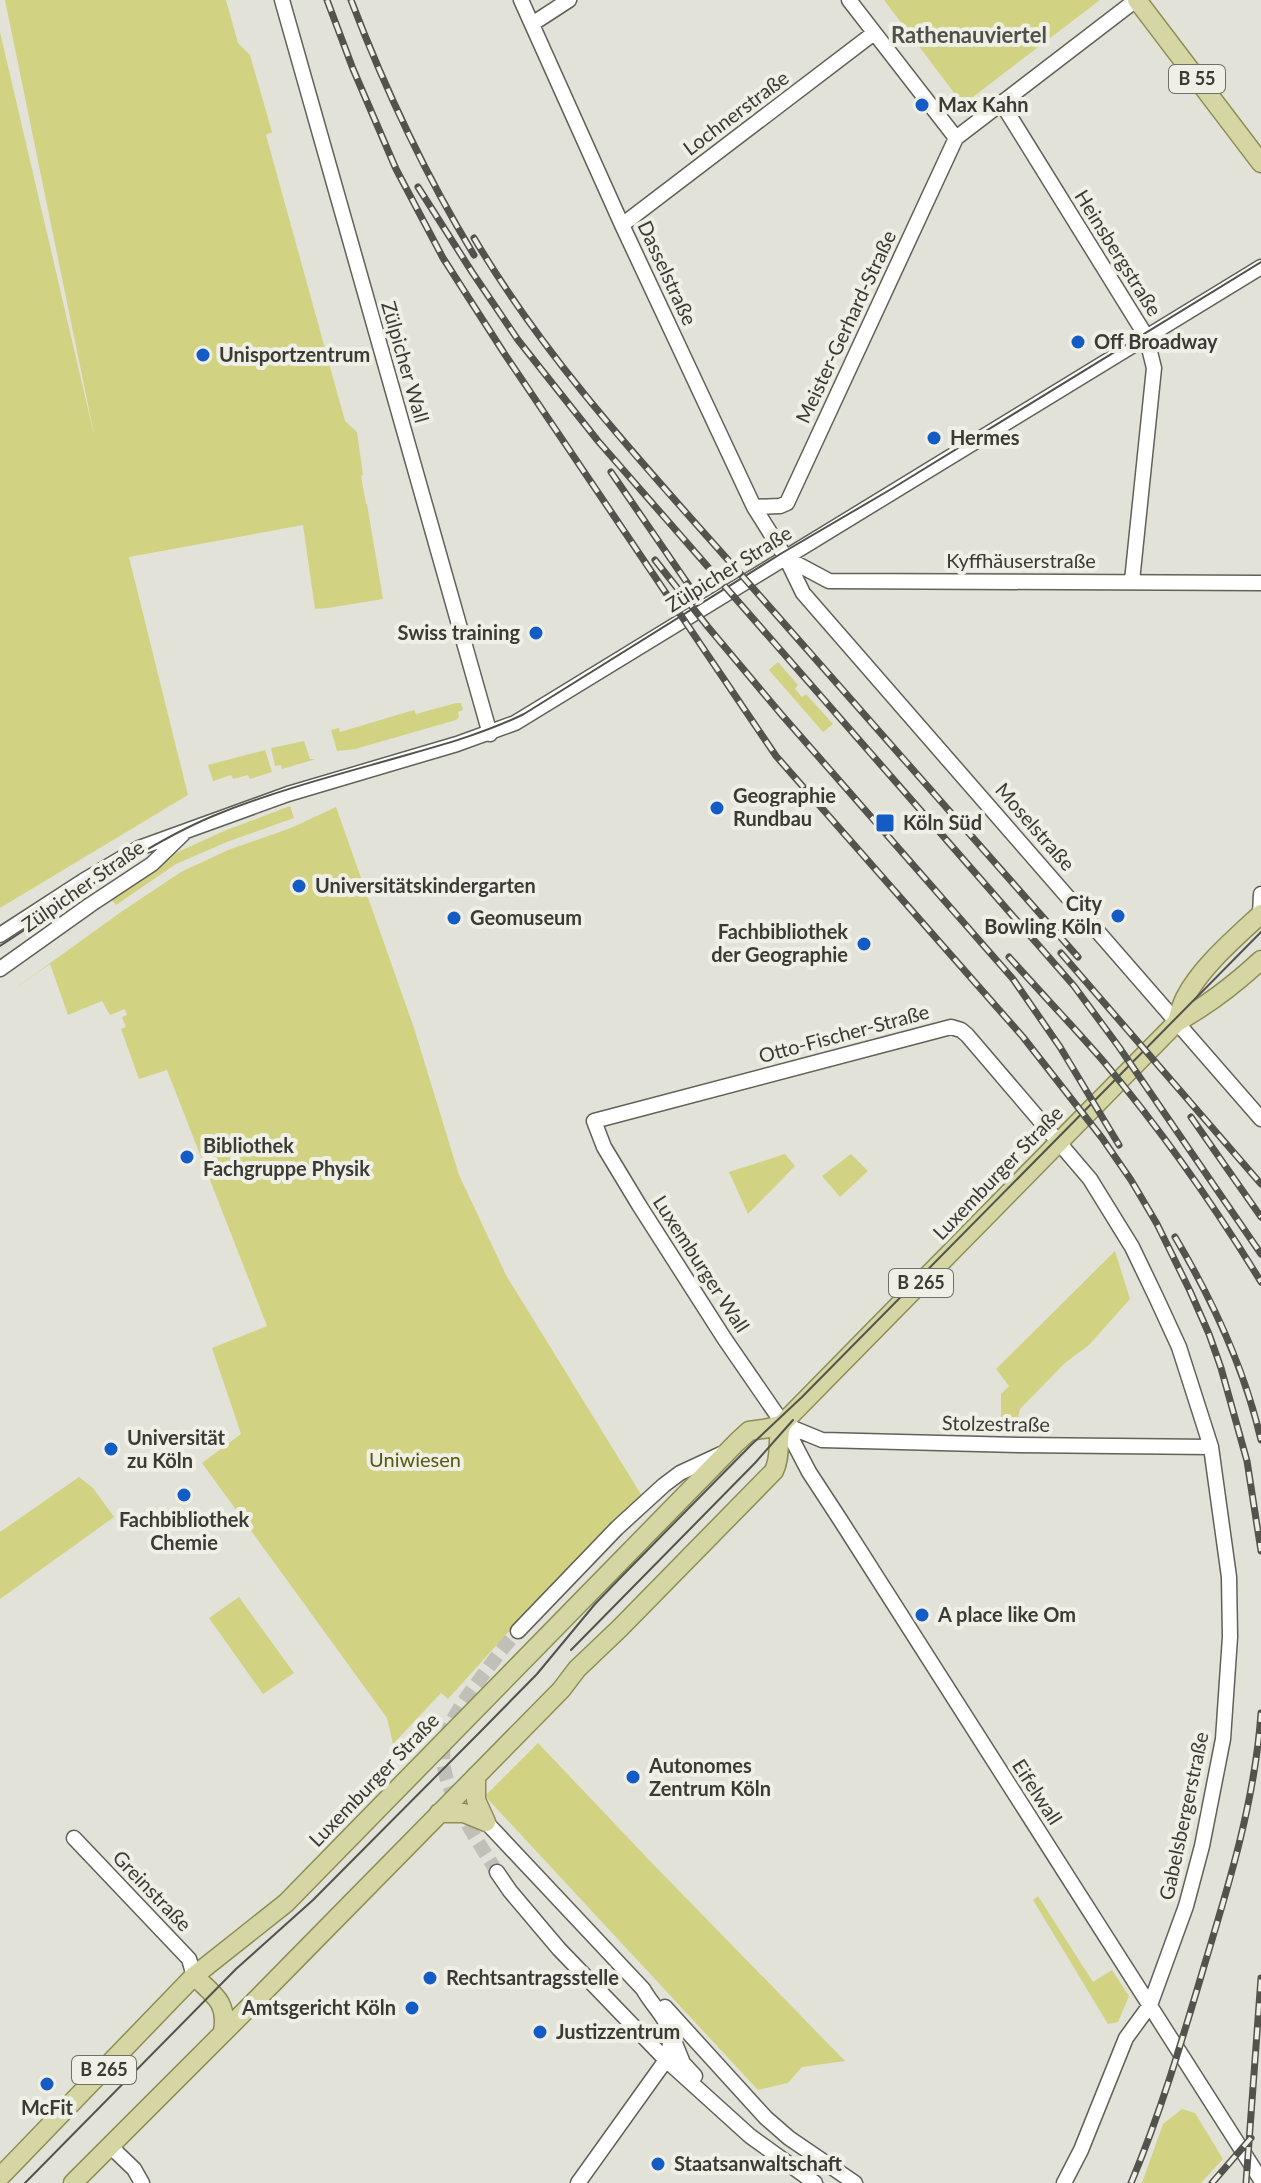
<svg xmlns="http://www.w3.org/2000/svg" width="1261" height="2183" font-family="Lato,sans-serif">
	<rect width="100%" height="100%" fill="#e2e2d8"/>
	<path fill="#d2d382" d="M 5,0 L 226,0 L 238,43 L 250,55 L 272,132 L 266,135 L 345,421 L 357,432 L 363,475 L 361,476 L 366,504 L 367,504 L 383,599 L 328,608 L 315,609 L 303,525 L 129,557 L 188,795 L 0,908 L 0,32 L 95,439 Z
		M 884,0 L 1100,0 L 969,100 L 958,98 Z
		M 778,662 L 798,685 L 795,689 L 802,697 L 806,694 L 833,724 L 823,732 L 769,670 Z
		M 456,703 L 461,703 L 463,710 L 458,712 L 459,717 L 456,720 L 355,749 L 337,751 L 331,730 L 339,728 L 340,732 L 414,710 L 416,714 Z
		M 304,741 L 310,759 L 316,759 L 282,769 L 281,765 L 275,766 L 271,748 Z
		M 265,750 L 272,772 L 250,779 L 248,775 L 233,779 L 231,775 L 213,781 L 208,765 Z
		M 290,806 L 294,818 L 227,842 L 176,864 L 116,905 L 110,898 L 167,857 L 224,831 Z
		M 336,807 L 414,1028 L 459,1175 L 506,1275 L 642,1496 L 513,1627 L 448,1699 L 441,1693 L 393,1744 L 387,1718 L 202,1463 L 241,1434 L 212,1348 L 267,1326 L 167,1070 L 139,1079 L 121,1029 L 126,1027 L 122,1017 L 127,1015 L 125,1009 L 110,1015 L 102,1001 L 68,1015 L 50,964 L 10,992 L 121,912 L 181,872 L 228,850 L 291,828 Z
		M 785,1154 L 795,1166 L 748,1214 L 729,1172 Z
		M 851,1154 L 868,1171 L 840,1197 L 822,1176 Z
		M 1115,1251 L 1130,1299 L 1089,1345 L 1065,1363 L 1020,1409 L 1018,1417 L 1017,1430 L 1001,1430 L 1001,1394 L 1009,1386 L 996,1369 Z
		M 79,1477 L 93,1488 L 114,1517 L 0,1599 L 0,1532 Z
		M 239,1597 L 294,1673 L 263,1694 L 209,1618 Z
		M 538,1743 L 651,1862 L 845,2061 L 802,2067 L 788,2083 L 758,2090 L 485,1796 Z
		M 1038,1896 L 1093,1982 L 1112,1970 L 1129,1996 L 1118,2022 L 1108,2024 L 1033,1900 Z
		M 1182,2109 L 1195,2113 L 1223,2159 L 1201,2183 L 1142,2183 L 1163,2124 Z"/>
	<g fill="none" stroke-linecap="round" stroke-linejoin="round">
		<path stroke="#c0c0b8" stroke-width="14" stroke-dasharray="14 7" stroke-linecap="butt" d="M 497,1872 C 479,1843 458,1813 447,1780 C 434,1739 457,1710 480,1679 C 492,1663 504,1646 518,1631"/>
		<g stroke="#606158" stroke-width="17">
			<path id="minor" d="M 282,0 L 490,734
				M 521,0 L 622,225 L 754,507 L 786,558 L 803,593 L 1261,1119
				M 849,0 L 956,138
				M 532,24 L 569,0
				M 1001,102 L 1146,336 L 1154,368 L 1132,581
				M 622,225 L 874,33
				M 754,507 L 780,506 L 787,503 L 956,138 L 1136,0
				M 786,558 L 829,581 L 1261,583
				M 1260,915 L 1261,894
				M 0,935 L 83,881 L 139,848 L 288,794 L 457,744 L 515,723 L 1261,267
				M 0,969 L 90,905 L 152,864 L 183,834
				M 783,1424 L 822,1440 L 1019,1445 L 1211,1447
				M 518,1631 L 617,1528 L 664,1485 L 680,1473 L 721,1454
				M 486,1822 L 643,1989 C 659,2017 679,2024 666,2060 L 578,2183
				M 74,1838 L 189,1959 L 194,1976
				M 497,1872 L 510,1891 L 559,1949 L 666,2060 L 750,2136 L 815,2183
				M 665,2007 L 766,2118 L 789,2138 L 855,2183
				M 672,2036 L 683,2063 L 695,2076
				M 110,2146 L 134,2169 L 142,2183
				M 1064,2183 L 1081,2150 L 1126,2038 L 1150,2005 L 1186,1906 L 1202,1846 L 1223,1739 L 1230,1637 L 1229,1577 L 1211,1447 L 1179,1347 L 1156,1297 L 1132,1247 L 1090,1179 L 967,1035 L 961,1030 L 951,1027 L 594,1121 L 604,1147 L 639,1205 L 724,1338 L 786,1428 L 809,1472 L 841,1521 L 1261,2180"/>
		</g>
		<g stroke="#8d8d55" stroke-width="21">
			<path id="major" d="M 1137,0 L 1261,163
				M 1177,1022 C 1179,1014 1181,1006 1185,998 C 1200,968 1236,937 1261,914
				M 476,1776 L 476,1800 L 486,1822
				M 439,1813 L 464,1813 L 486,1822
				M 194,1976 C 214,1995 228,2002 223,2032
				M 0,2177 L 194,1976 L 286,1903 L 737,1442 L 749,1431 L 769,1428 L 782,1424
				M 73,2183 L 259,1997 L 561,1690 L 577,1669 L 620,1628 L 774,1471 C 782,1454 776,1440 782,1424 L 1177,1022 C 1208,1005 1235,984 1261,960"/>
		</g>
		<use href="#minor" stroke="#fff" stroke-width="14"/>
		<use href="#major" stroke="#d5d6a3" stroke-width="18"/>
		<path stroke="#53534e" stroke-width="2" d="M 0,946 C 67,903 139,847 213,816 C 276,790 344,773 410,754 C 449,743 487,732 524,714 L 782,553 L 893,488 L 1261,262
			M 571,1650 L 755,1463 L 793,1420
			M 25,2183 L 236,1969 L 313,1900 L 481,1731 L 537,1674 L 595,1604 L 622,1576 L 751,1445 L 802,1397 L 1261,932"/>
		<g stroke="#53534e" stroke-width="7">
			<path id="rail" d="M 327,0 L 353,69 L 396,169 L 443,258 L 504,353 L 709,657 L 776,756 L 1023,1037 L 1102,1138 L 1131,1180 L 1157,1224 L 1190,1291 L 1209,1334 L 1221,1368 L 1247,1461 L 1261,1551
				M 351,0 C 385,89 425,174 474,255
				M 418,187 L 472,272 L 518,340 L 598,441 L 1074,986 L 1119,1047 L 1261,1254
				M 474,238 C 546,360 644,465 737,570 C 851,699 964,828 1078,957
				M 611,472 L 690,587
				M 655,560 L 708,627 L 781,714 L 1013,979 L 1060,1047 L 1119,1145
				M 1061,953 L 1261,1184
				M 1009,957 C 1040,992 1073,1026 1104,1062 C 1161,1130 1214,1205 1261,1282
				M 1191,1117 L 1261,1217
				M 1175,1237 C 1213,1301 1244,1367 1261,1440
				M 1131,2183 C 1161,2112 1183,2037 1205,1963 C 1230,1881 1255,1799 1261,1713
				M 1212,2183 L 1251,2138
				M 1246,2183 L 1261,1978"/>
		</g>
		<use href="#rail" stroke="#efefe5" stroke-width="4" stroke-dasharray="12" stroke-linecap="butt"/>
	</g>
	<g fill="#135cc6" stroke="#efefe5" stroke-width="3">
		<circle cx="922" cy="105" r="8"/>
		<circle cx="1078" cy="342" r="8"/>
		<circle cx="203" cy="355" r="8"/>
		<circle cx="934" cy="438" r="8"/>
		<circle cx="536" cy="633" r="8"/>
		<circle cx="717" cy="808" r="8"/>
		<rect x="875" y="813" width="20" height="20" rx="4"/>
		<circle cx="299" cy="886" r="8"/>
		<circle cx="1118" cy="916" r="8"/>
		<circle cx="454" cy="918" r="8"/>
		<circle cx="864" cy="944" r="8"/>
		<circle cx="187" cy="1157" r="8"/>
		<circle cx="111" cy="1449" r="8"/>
		<circle cx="184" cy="1495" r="8"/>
		<circle cx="922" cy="1615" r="8"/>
		<circle cx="633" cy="1777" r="8"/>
		<circle cx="430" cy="1978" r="8"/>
		<circle cx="412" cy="2008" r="8"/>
		<circle cx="540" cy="2032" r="8"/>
		<circle cx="47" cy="2084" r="8"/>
		<circle cx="658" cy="2164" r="8"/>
	</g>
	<g text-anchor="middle" stroke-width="8" stroke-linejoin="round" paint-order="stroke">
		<g fill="#efefe5" stroke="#70706a" stroke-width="2">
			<rect x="1169" y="65" width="56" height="28" rx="6"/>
			<rect x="889" y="1269" width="64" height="28" rx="6"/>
			<rect x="72" y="2056" width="64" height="28" rx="6"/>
		</g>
		<g font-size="18" font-weight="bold" fill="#3a3a36">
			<text x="1197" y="85">B 55</text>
			<text x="921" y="1289">B 265</text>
			<text x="104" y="2076">B 265</text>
		</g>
		<g font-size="20" font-weight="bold" fill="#3a3a36" stroke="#efefe5" text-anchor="start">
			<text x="938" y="112">Max Kahn</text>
			<text x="1094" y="349">Off Broadway</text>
			<text x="219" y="362">Unisportzentrum</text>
			<text x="950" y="445">Hermes</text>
			<text x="520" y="640" text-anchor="end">Swiss training</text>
			<text x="733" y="803">Geographie<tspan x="733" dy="23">Rundbau</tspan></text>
			<text x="903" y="830">Köln Süd</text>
			<text x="315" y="893">Universitätskindergarten</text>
			<text x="1102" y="911" text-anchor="end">City<tspan x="1102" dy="23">Bowling Köln</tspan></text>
			<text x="470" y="925">Geomuseum</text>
			<text x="848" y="939" text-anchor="end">Fachbibliothek<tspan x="848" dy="23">der Geographie</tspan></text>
			<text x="203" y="1153">Bibliothek<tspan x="203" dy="23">Fachgruppe Physik</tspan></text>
			<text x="127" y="1445">Universität<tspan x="127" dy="23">zu Köln</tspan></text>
			<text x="184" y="1527" text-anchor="middle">Fachbibliothek<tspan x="184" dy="23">Chemie</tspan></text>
			<text x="938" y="1622">A place like Om</text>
			<text x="649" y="1773">Autonomes<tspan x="649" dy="23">Zentrum Köln</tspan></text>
			<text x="446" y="1985">Rechtsantragsstelle</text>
			<text x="396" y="2015" text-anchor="end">Amtsgericht Köln</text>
			<text x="556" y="2039">Justizzentrum</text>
			<text x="47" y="2115" text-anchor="middle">McFit</text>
			<text x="674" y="2171">Staatsanwaltschaft</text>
		</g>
		<g font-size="20" fill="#3a3a36" stroke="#efefe5">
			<text transform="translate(736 113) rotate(-37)" y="7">Lochnerstraße</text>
			<text transform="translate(1118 253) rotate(58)" y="7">Heinsbergstraße</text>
			<text transform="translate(667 273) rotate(65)" y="7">Dasselstraße</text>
			<text transform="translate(846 327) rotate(-65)" y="7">Meister-Gerhard-Straße</text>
			<text transform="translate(405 362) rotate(74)" y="7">Zülpicher Wall</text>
			<text x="1021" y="568">Kyffhäuserstraße</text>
			<text transform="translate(729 569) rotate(-32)" y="7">Zülpicher Straße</text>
			<text transform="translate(1035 827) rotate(49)" y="7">Moselstraße</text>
			<text transform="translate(83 886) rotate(-35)" y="7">Zülpicher Straße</text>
			<text transform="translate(844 1034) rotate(-15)" y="7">Otto-Fischer-Straße</text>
			<text transform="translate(998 1173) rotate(-46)" y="7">Luxemburger Straße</text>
			<text transform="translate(701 1264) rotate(57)" y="7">Luxemburger Wall</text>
			<text transform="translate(996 1424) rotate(1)" y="7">Stolzestraße</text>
			<text transform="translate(374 1780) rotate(-46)" y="7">Luxemburger Straße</text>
			<text transform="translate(1037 1792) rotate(57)" y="7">Eifelwall</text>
			<text transform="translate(1184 1816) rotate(-78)" y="7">Gabelsbergerstraße</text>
			<text transform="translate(152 1891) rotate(46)" y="7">Greinstraße</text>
		</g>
		<g font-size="20" fill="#595911" stroke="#efefe5">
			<text x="415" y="1467">Uniwiesen</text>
		</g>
		<g font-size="22" font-weight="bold" fill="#4f5047" stroke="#efefe5">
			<text x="969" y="43">Rathenauviertel</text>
		</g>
	</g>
</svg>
